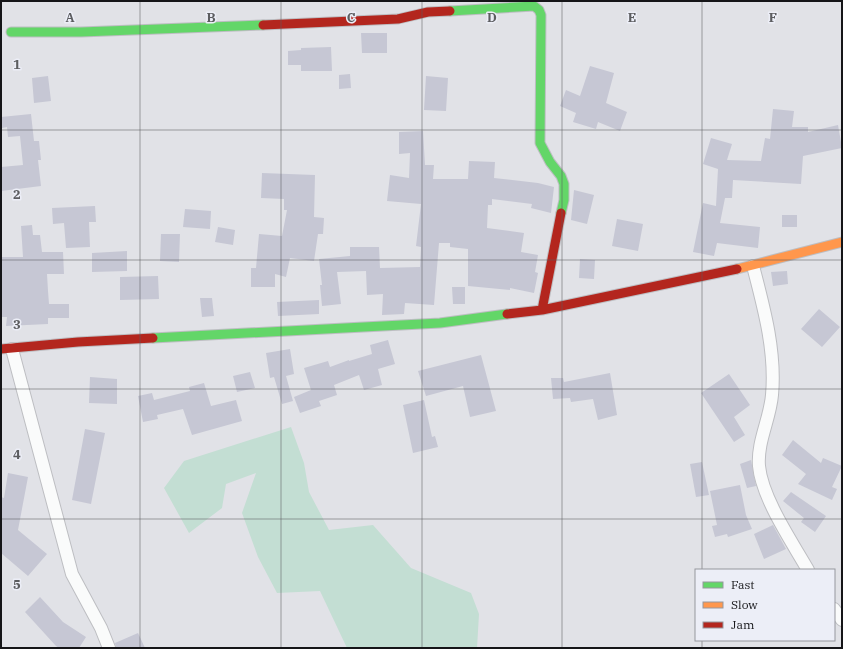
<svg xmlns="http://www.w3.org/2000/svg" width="843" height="649" font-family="'IBM Plex Serif',serif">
	<rect width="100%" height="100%" fill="#e1e2e7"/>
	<path fill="#c3ded3" d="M 291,427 L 304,463 L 309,492 L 329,530 L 373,525 L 411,568 L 471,593 L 479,614 L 477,648 L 347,648 L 320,591 L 277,593 L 258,557 L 242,513 L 256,473 L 226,484 L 222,508 L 189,533 L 164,488 L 184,461 Z"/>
	<path fill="#c6c7d4" d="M 361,33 L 387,33 L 387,53 L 362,53 Z
		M 331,47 L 332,71 L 301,71 L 301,65 L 288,65 L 288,51 L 301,50 L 301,48 Z
		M 590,66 L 614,73 L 606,103 L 627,112 L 620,131 L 598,122 L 596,129 L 573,122 L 576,113 L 560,106 L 566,90 L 580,96 Z
		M 350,74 L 351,88 L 339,89 L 339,75 Z
		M 48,76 L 51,101 L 34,103 L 32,78 Z
		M 426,76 L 448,78 L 446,111 L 424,110 Z
		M 773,109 L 794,111 L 792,127 L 808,127 L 808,132 L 838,125 L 842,148 L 803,156 L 801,184 L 733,180 L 732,198 L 725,198 L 720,223 L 760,227 L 758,248 L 717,243 L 714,256 L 693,252 L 703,203 L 716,206 L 718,169 L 703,164 L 711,138 L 732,144 L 727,160 L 761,161 L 765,138 L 770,139 Z
		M 31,114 L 34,141 L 39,141 L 41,160 L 38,160 L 41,186 L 1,191 L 1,167 L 23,165 L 20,136 L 8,137 L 7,127 L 2,128 L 1,117 Z
		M 423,131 L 425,165 L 434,165 L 433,179 L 468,179 L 469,161 L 495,162 L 494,178 L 538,183 L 554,187 L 551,213 L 531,208 L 532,204 L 492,199 L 492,205 L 488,205 L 487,228 L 524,233 L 521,252 L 538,255 L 535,272 L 538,273 L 534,293 L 510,288 L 510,290 L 468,286 L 468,249 L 450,247 L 450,243 L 439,243 L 434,305 L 405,303 L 404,314 L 382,315 L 383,294 L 367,295 L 366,271 L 337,272 L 341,304 L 322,306 L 320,285 L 322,285 L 319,259 L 350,256 L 350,247 L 379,247 L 380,268 L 420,267 L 421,247 L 416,246 L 421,204 L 387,201 L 390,175 L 409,178 L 410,153 L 399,154 L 399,132 Z
		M 262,173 L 315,175 L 314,217 L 324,218 L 323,234 L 318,234 L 314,261 L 290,258 L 286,277 L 275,274 L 275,287 L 251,287 L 251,268 L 256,268 L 259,234 L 282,236 L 287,210 L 284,210 L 284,199 L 261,198 Z
		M 574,190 L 594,195 L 587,224 L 571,220 Z
		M 95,206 L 96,222 L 89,222 L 90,247 L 66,248 L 64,223 L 53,224 L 52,208 Z
		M 185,209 L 211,211 L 210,229 L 183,227 Z
		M 782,215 L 797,215 L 797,227 L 782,227 Z
		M 617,219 L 643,224 L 638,251 L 612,246 Z
		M 32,225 L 33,235 L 40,235 L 42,252 L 63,252 L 64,274 L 47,274 L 48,291 L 49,304 L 69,304 L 69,318 L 48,318 L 48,324 L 6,326 L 7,317 L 1,317 L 1,257 L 23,257 L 21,226 Z
		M 218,227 L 235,230 L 233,245 L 215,242 Z
		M 161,234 L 180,234 L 179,262 L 160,261 Z
		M 127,251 L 127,271 L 92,272 L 92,253 Z
		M 580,259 L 595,260 L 594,279 L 579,278 Z
		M 787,271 L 788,284 L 773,286 L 771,272 Z
		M 158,276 L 159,299 L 120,300 L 120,277 Z
		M 452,287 L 465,287 L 465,304 L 453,304 Z
		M 200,298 L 212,298 L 214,316 L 202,317 Z
		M 319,300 L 319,314 L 278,316 L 277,302 Z
		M 819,309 L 840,327 L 822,347 L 801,329 Z
		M 388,340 L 395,364 L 378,369 L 382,385 L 364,390 L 359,375 L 334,385 L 337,395 L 319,401 L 321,406 L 300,413 L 294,397 L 311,390 L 304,368 L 328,361 L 330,367 L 349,360 L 349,361 L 372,354 L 370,345 Z
		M 290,349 L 294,374 L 286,376 L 293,401 L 282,404 L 274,377 L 270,378 L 266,353 Z
		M 481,355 L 496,411 L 470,417 L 463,386 L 426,396 L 418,371 Z
		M 250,372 L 255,388 L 237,392 L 233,376 Z
		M 610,373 L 617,415 L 598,420 L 593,399 L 571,402 L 570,398 L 553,399 L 551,378 L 563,378 L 564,382 Z
		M 729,374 L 750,405 L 734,417 L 745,435 L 734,442 L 701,393 Z
		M 90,377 L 117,379 L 117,404 L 89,403 Z
		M 204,383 L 211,406 L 236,400 L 242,421 L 192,435 L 183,409 L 157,415 L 158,419 L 143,422 L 138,396 L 152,393 L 154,400 L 190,391 L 189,387 Z
		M 424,400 L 432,437 L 435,436 L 438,447 L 413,453 L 403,405 Z
		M 85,429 L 105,433 L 91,504 L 72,500 Z
		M 793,440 L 821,463 L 823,458 L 842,466 L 832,487 L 837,489 L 832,500 L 798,484 L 806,474 L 782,455 Z
		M 751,460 L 756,486 L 747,488 L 740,464 Z
		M 702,462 L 709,495 L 696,497 L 690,464 Z
		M 8,473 L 28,477 L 18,530 L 47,554 L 28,576 L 1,553 L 1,497 L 4,498 Z
		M 740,485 L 746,515 L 752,529 L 728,537 L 727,534 L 715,537 L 712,526 L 717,525 L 710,491 Z
		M 791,492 L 826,516 L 815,532 L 801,522 L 804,518 L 783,501 Z
		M 773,525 L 786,549 L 764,559 L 754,534 Z
		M 40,597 L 63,622 L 86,637 L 79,648 L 59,648 L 56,646 L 25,612 Z
		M 138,633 L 145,648 L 116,648 L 115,643 Z"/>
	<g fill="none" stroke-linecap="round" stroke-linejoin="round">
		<g stroke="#bdbec2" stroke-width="14">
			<path id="street" d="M 753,266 C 764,308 776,352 772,395 C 770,419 757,442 759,466 C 762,498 792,542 808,570
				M 12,349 L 72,574 L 101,628 L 109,648
				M 834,609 L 842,620"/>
		</g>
		<g stroke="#bdbec2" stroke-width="11">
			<path id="fast" d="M 450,11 L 534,6 L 539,10 L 541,15 L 540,143 L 550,162 L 561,176 L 564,184 L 564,200 L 561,213
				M 11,32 L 81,32 L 263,25
				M 153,338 L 440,323 L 507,314"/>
		</g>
		<g stroke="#bdbec2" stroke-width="11">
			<path id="slow" d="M 737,269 L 842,242"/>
		</g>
		<g stroke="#bdbec2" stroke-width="11">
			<path id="jam" d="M 263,25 L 398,19 L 428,12 L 450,11
				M 542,310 L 561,213
				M 507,314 L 542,310 L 737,269
				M 1,349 L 78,342 L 153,338"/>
		</g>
		<use href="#street" stroke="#fafbfb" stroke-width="12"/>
		<use href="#fast" stroke="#63d668" stroke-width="9"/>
		<use href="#slow" stroke="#ff974d" stroke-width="9"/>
		<use href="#jam" stroke="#b3261e" stroke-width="9"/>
	</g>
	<path fill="none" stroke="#5c5d60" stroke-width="1" stroke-opacity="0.55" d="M 140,1 L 140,648M 281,1 L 281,648M 422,1 L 422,648M 562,1 L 562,648M 702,1 L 702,570M 1,130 L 842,130M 1,260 L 842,260M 1,389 L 842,389M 1,519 L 842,519M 702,640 L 702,648"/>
	<g font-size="13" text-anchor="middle" font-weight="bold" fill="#5c5d60" stroke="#eceef7" stroke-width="3" stroke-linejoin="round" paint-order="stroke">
		<text x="70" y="22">A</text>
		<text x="211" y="22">B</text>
		<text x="351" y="22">C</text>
		<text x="492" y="22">D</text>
		<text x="632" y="22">E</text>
		<text x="773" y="22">F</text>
		<text x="17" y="69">1</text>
		<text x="17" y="199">2</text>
		<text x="17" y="329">3</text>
		<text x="17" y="459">4</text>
		<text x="17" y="589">5</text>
	</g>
	<rect width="843" height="649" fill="none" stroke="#151518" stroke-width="4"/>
	<rect x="695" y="569" width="140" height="72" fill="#eceef7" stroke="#96979e"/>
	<rect x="703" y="582" width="20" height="6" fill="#63d668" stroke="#96979e"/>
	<text x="731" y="589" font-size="12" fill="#151518">Fast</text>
	<rect x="703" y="602" width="20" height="6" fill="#ff974d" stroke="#96979e"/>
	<text x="731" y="609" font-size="12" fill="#151518">Slow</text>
	<rect x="703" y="622" width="20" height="6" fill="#b3261e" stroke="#96979e"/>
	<text x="731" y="629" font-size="12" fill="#151518">Jam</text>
</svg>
